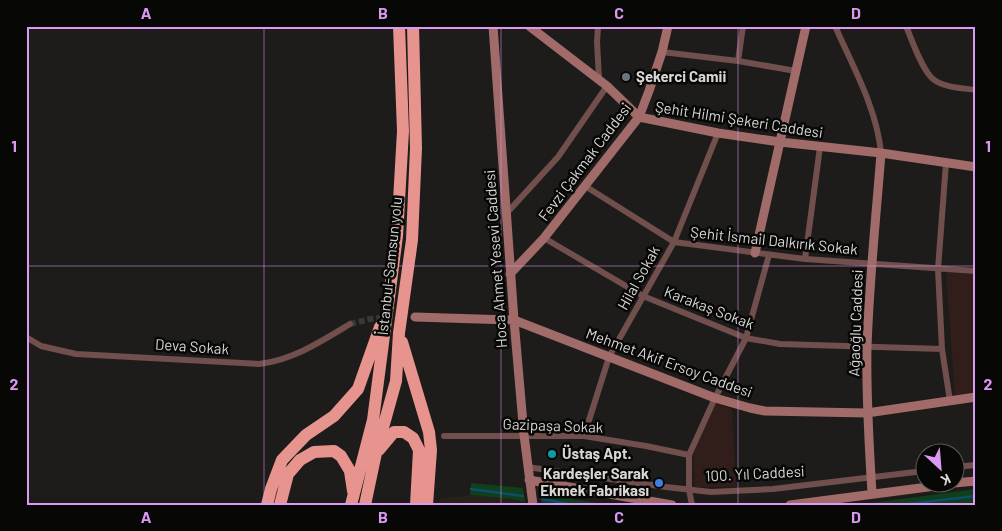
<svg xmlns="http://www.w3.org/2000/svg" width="1002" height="531" font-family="Barlow,sans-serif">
	<rect width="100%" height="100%" fill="#1e1c1a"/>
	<path fill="#25221a" d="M 470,495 L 512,499 L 525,502 L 526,505 L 439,505 L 440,499 Z"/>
	<path fill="#311e1b" d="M 946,272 L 976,273 L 976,393 L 955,397 Z
		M 716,403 L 732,409 L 736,487 L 695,487 L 693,453 Z"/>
	<path fill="#0f3f1b" d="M 471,483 L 523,488 L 525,502 L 512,499 L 470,495 Z
		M 976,489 L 976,502 L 950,505 L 857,505 Z
		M 541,494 L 609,505 L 542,505 Z"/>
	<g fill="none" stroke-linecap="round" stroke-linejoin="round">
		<path stroke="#0d4d6e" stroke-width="2.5" d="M 471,489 L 523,496
			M 542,499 L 574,505
			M 899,505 L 976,496"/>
		<path stroke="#3a3836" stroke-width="6" stroke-dasharray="6 3" stroke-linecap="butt" d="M 350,324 L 370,319 L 389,317"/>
		<path stroke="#714f4d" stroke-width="6" d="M 598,26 L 597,42 L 599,79
			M 835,26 C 853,67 877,109 881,153
			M 906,26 C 912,40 922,70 933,79 C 944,88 963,88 976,90
			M 662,52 L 738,61 L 796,71
			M 738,61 L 743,26
			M 946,163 L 938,269 L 942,349 L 950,401
			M 585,186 L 674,242 L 805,259 L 976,271
			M 506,214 L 558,157 L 607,86
			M 544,238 L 643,296 L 746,338 L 780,344 L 942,349
			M 805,259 L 820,147
			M 26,337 L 41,346 L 76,354 L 259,364 C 293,360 322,341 350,324
			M 444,436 L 584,436 L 646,446 L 689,455
			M 584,436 L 609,357 L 674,242 L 718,133
			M 527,467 L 666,487 L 711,492 L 773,489 L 924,471
			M 954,467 L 976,465
			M 692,505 L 689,490 L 689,455 L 715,398 L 746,338 L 769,255"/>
		<path stroke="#a06b68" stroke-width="9" d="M 493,26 L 514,320 L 524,435 L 533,505
			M 529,26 L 607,86 L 639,117 L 718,133 L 780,142 L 881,153 L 976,167
			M 755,253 L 806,26
			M 510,274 L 544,238 L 639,117 L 649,91 L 662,52 L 668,26
			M 415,317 L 514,320 L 715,398 L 750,408 L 765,411 L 867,413 L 976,397
			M 529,480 L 672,505
			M 954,483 L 976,481
			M 872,493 C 869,445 866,396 867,348 C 869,283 876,218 881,153
			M 790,505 L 951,484"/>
		<path stroke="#e7948f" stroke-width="12" d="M 402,342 L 429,432 L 431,450 L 427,505
			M 379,450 L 394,432 L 404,432 L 413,438 L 419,450 L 416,505
			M 267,505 L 271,489 L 282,460 L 306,435 L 334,416 L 358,389 L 380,327
			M 280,505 L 288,474 L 300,460 L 314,452 L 334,451 L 341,456 L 350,471 L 353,491
			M 351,505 L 373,420 L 397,236 L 403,131 L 399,26
			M 365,505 L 376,453 L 396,381 L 399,333 L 412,240 L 416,148 L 413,26"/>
	</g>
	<path fill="none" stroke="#dc99f4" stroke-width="1" stroke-opacity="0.55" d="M 264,26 L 264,505M 501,26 L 501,505M 738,26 L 738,505M 26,266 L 976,266"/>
	<circle fill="#6b7280" stroke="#070706" stroke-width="2" cx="626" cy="77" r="5"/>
	<circle fill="#0f9aa8" stroke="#070706" stroke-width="2" cx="552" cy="454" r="5"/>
	<circle fill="#3f7fe0" stroke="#070706" stroke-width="2" cx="659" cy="483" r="5"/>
	<g text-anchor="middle" stroke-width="5" stroke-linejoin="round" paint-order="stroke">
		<g font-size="15" font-weight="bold" fill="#d8d7d6" stroke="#070706" text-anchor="start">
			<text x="636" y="82">Şekerci Camii</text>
			<text x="562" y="459">Üstaş Apt.</text>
			<text x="649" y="479" text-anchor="end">Kardeşler Sarak<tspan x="649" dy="17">Ekmek Fabrikası</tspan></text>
		</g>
		<g font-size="15" fill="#d8d7d6" stroke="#070706">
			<text transform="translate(739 120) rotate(9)" y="5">Şehit Hilmi Şekeri Caddesi</text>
			<text transform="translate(585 162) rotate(-53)" y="5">Fevzi Çakmak Caddesi</text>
			<text transform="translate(774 241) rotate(6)" y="5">Şehit İsmail Dalkırık Sokak</text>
			<text transform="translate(496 259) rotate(-94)" y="5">Hoca Ahmet Yesevi Caddesi</text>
			<text transform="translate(390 266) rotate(-84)" y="5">İstanbul-Samsun yolu</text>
			<text transform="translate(639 278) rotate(-61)" y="5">Hilal Sokak</text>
			<text transform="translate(709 308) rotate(21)" y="5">Karakaş Sokak</text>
			<text transform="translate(856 323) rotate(-88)" y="5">Ağaoğlu Caddesi</text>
			<text transform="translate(192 347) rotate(4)" y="5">Deva Sokak</text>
			<text transform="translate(669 363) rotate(20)" y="5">Mehmet Akif Ersoy Caddesi</text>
			<text transform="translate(553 426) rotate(2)" y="5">Gazipaşa Sokak</text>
			<text transform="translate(755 474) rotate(-3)" y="5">100. Yıl Caddesi</text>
		</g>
	</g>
	<rect width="1002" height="531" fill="none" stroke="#070706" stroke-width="55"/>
	<g transform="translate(940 468) rotate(154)"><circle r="24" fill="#070706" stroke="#5b5a59"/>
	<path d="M0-4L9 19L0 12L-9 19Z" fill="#dc99f4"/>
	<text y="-8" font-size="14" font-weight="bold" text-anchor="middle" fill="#d8d7d6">K</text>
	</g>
	<rect x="28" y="28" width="946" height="476" fill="none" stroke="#dc99f4" stroke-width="2"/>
	<g font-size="16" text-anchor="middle" font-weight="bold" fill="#dc99f4">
		<text x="146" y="19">A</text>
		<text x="383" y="19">B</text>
		<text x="619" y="19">C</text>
		<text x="856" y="19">D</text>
		<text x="14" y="152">1</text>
		<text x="988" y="152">1</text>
		<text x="14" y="390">2</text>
		<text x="988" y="390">2</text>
		<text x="146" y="523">A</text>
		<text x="383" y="523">B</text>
		<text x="619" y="523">C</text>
		<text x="856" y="523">D</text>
	</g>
</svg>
